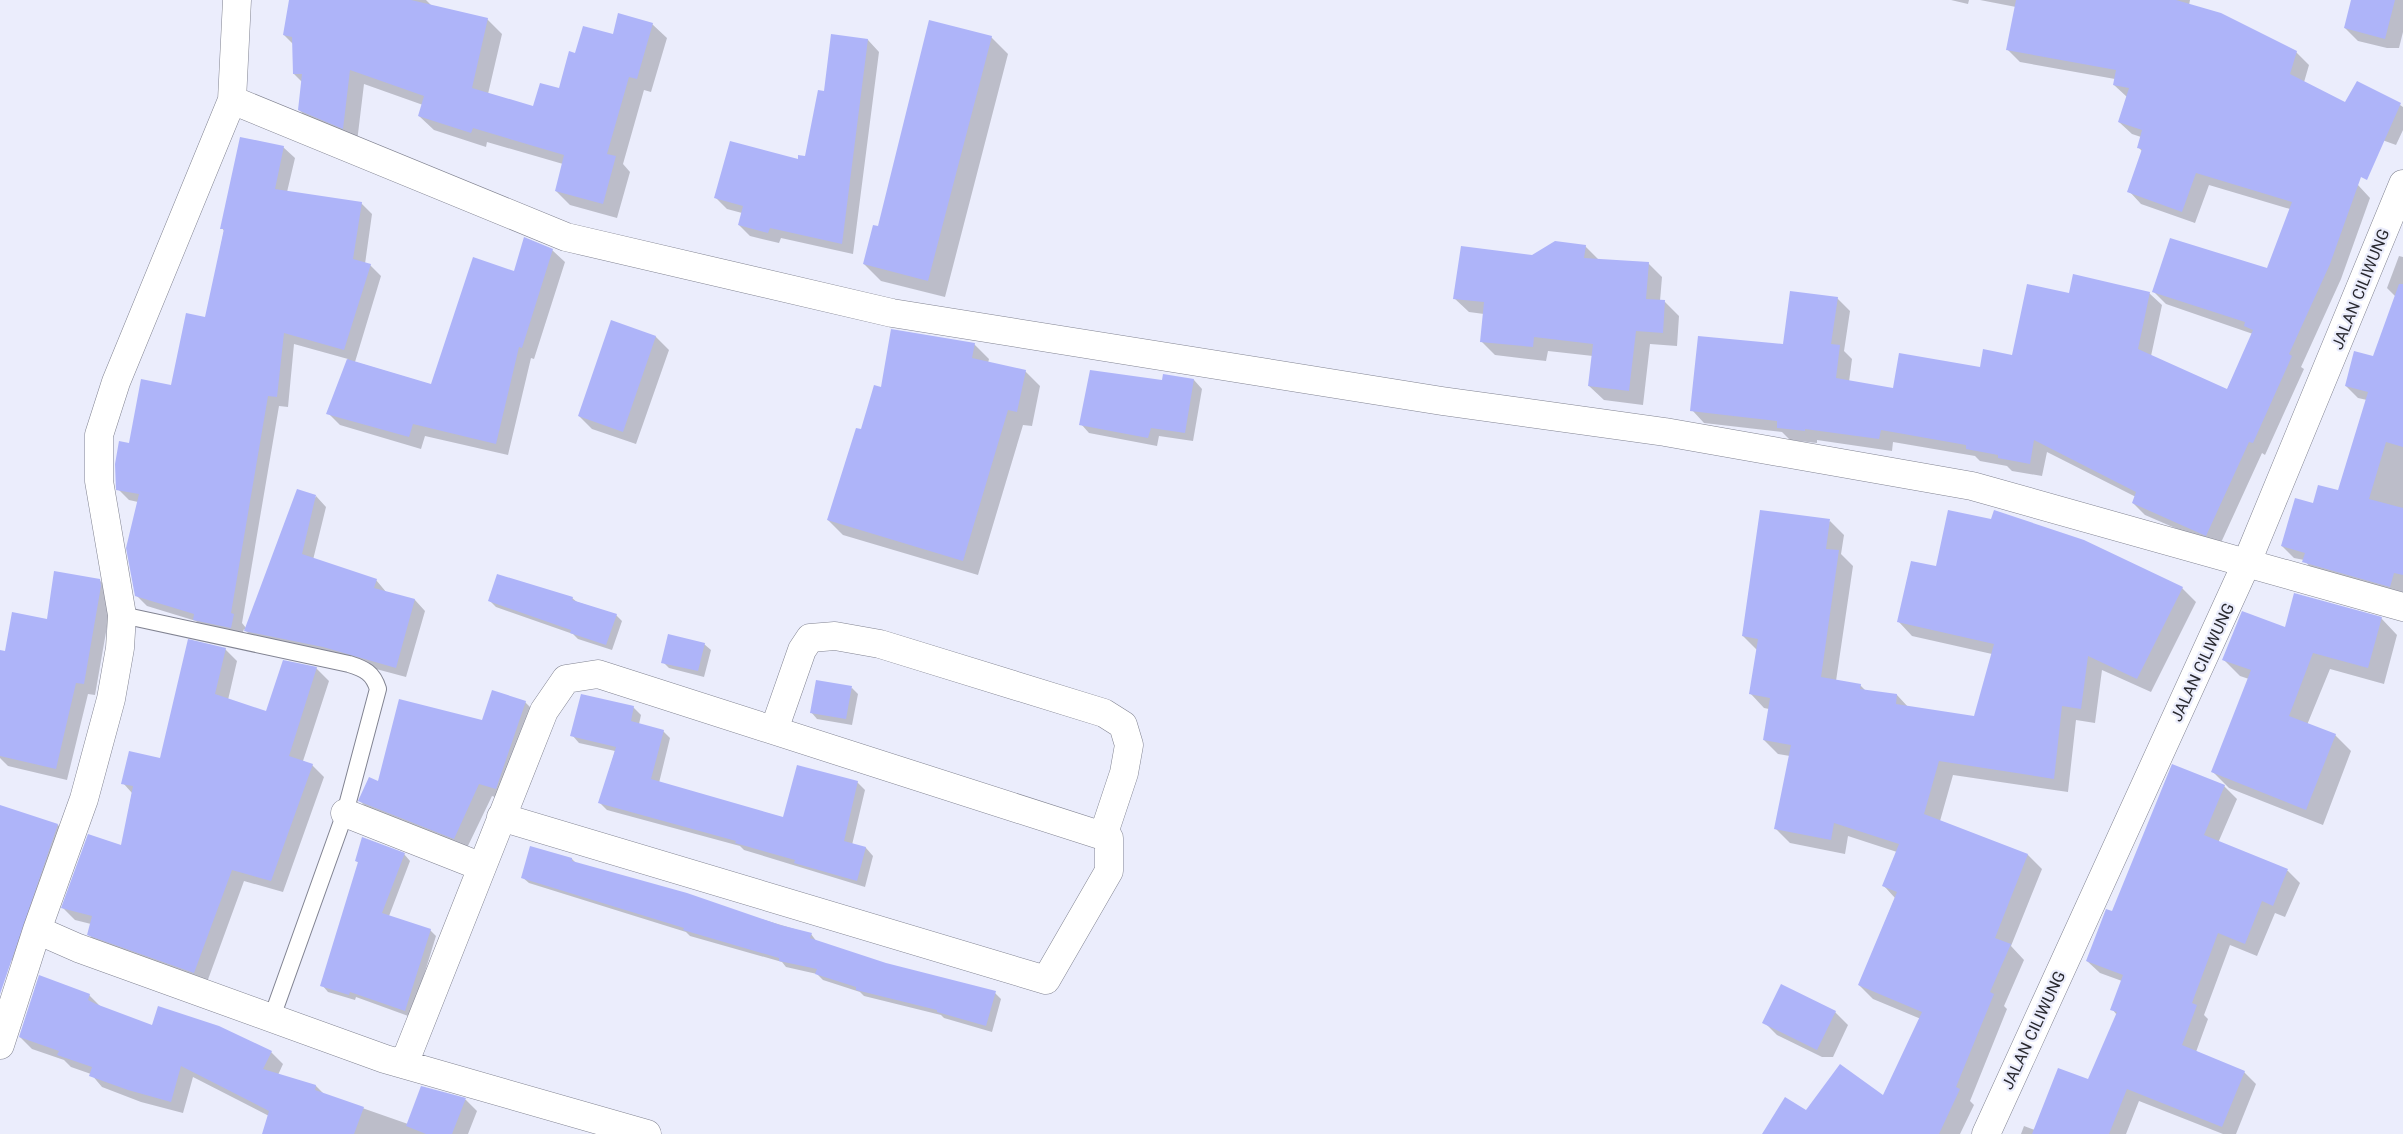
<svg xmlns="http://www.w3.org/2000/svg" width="2403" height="1134" font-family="Roboto,sans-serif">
	<rect width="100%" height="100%" fill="#ebedfc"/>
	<path fill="#0003" d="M 291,0 L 426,0 L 433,7 L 487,19 L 502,34 L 488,94 L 534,108 L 559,90 L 576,54 L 613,36 L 652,24 L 667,38 L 651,92 L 644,90 L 623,164 L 630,172 L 617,218 L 570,205 L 556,191 L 563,164 L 487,142 L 486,147 L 434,130 L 419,116 L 423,105 L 364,84 L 357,142 L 314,124 L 299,110 L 302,82 L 294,74 L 294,45 L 284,35 Z
		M 1951,0 L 1969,0 L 1968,4 Z
		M 1980,0 L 2190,0 L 2189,5 L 2296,52 L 2309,65 L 2296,110 L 2236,138 L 2358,185 L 2370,198 L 2341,279 L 2301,367 L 2304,369 L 2265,455 L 2262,453 L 2219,547 L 2145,515 L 2133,503 L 2136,497 L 2047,452 L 2042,476 L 2012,471 L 2007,466 L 1980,461 L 1975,456 L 1893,442 L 1892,451 L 1817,440 L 1817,443 L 1790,440 L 1782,432 L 1704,423 L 1692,410 L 1784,345 L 1837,298 L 1850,311 L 1844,351 L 1852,359 L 1849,382 L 1894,389 L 1981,368 L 2013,356 L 2070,294 L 2149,293 L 2162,305 L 2151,356 L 2227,390 L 2253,334 L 2166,304 L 2154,292 L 2268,270 L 2290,209 L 2209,185 L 2195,223 L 2141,204 L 2129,191 L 2143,152 L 2138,147 L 2141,137 L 2132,134 L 2119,122 L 2127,97 L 2114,85 L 2115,79 L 2020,62 L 2007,49 L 2016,7 Z
		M 2353,0 L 2403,0 L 2403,32 L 2399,48 L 2387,48 L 2358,41 L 2345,28 Z
		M 832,36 L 868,40 L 879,52 L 853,254 L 781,238 L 779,243 L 750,236 L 739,225 L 742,213 L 727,209 L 716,198 L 806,158 L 825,92 Z
		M 991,37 L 1008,54 L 945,297 L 881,281 L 864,264 L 879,227 Z
		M 2400,105 L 2403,107 L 2403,130 L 2396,145 L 2349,128 Z
		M 283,147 L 295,158 L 287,192 L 361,203 L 372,214 L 365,264 L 370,265 L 381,276 L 355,362 L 432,385 L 515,272 L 552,250 L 565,262 L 534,359 L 531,358 L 508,455 L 425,436 L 421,449 L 340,425 L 328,413 L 348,359 L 294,344 L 288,407 L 279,406 L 242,623 L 246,628 L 316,496 L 326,507 L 313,560 L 376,580 L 387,593 L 415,600 L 425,611 L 406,677 L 335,658 L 256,641 L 244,629 L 241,638 L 205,631 L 196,621 L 147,606 L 136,595 L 138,502 L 129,500 L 118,489 L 130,444 L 172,386 L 206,319 L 224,231 L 222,228 Z
		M 1585,246 L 1599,260 L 1648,263 L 1662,277 L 1660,301 L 1665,302 L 1679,316 L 1677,346 L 1650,344 L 1643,405 L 1604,400 L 1589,386 L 1593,356 L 1548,351 L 1546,361 L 1495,355 L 1481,341 L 1484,314 L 1469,312 L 1454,298 L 1533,256 Z
		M 2399,256 L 2403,257 L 2403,595 L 2316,574 L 2304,560 L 2294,558 L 2282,546 L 2314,504 L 2339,492 L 2367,400 L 2358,398 L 2346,386 L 2374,357 L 2396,297 L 2387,288 Z
		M 612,322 L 656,337 L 669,350 L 636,444 L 592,429 L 579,416 Z
		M 974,344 L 989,359 L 988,363 L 1025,371 L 1040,386 L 1032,426 L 1023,425 L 978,575 L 843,535 L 828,520 L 862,431 L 882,388 Z
		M 1164,375 L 1194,380 L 1202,389 L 1193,441 L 1159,436 L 1157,446 L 1089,433 L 1081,424 L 1163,381 Z
		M 1830,521 L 1844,535 L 1841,554 L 1853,566 L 1836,681 L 1860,685 L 1866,691 L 1897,695 L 1909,708 L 1975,718 L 1992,654 L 1912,636 L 1898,621 L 1937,568 L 2182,588 L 2196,602 L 2151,692 L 2102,670 L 2095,723 L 2076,720 L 2068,792 L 1953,775 L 1940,821 L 2028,855 L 2042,869 L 2011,946 L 2024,960 L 2004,1006 L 2007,1009 L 1970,1101 L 1974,1105 L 1960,1134 L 1766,1134 L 1806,1112 L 1883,1097 L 1921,1019 L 1873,999 L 1859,985 L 1895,898 L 1884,886 L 1897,852 L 1848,836 L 1845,854 L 1790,843 L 1776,829 L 1790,756 L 1778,754 L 1764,740 L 1769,709 L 1764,708 L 1750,693 L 1757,650 L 1743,636 Z
		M 99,580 L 111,591 L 112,598 L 95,695 L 88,694 L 67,780 L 8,766 L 0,758 L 0,651 L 6,652 Z
		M 572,598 L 577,602 L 616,615 L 622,621 L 612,650 L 578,639 L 573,634 L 496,607 L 490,601 Z
		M 2381,618 L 2397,635 L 2384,684 L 2330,669 L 2307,725 L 2335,735 L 2351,751 L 2323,825 L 2229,788 L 2213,772 L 2249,679 L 2240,676 L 2224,660 Z
		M 704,644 L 711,650 L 704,677 L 669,668 L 663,662 Z
		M 225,649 L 237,661 L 228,700 L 267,713 L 316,668 L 329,681 L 303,761 L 312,765 L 324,777 L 283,892 L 244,881 L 206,985 L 100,946 L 88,934 L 91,924 L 75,920 L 63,908 L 122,846 L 132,793 L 123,783 L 160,759 Z
		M 852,688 L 858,694 L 852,725 L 817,719 L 811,712 Z
		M 525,702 L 537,714 L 508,801 L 492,796 L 466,850 L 372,813 L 360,801 L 379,783 L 483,722 Z
		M 633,707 L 641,715 L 639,724 L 663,731 L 670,738 L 659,783 L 784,818 L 857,782 L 865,790 L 852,845 L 866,848 L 873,856 L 865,887 L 744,850 L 740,846 L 607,810 L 600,803 L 615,751 L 579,743 L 572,735 Z
		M 2224,786 L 2237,799 L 2218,843 L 2288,871 L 2300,883 L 2285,917 L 2275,913 L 2257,956 L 2230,945 L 2204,1015 L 2208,1019 L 2196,1052 L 2244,1072 L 2256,1084 L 2236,1134 L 2223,1134 L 2139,1101 L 2126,1134 L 2021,1134 L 2024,1126 L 2035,1130 L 2089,1081 L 2117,1015 L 2112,1009 L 2122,981 L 2100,973 L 2087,961 L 2112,913 Z
		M 0,806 L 58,825 L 72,839 L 27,965 L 0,957 Z
		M 404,854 L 410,861 L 389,916 L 430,930 L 436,936 L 411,1017 L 356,997 L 355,1000 L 328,992 L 322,985 L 359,863 L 356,861 Z
		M 572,859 L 577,864 L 811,934 L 817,942 L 886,964 L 995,993 L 1001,999 L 992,1032 L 944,1018 L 941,1015 L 864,996 L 860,992 L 823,980 L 817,974 L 786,967 L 782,962 L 690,936 L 686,932 L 529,883 L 522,877 Z
		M 89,995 L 101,1007 L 153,1027 L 271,1052 L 283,1064 L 278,1075 L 316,1086 L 325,1095 L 408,1124 L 422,1087 L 466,1100 L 477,1111 L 468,1134 L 264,1134 L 269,1116 L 193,1077 L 183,1113 L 141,1102 L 102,1087 L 91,1074 L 71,1067 L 64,1060 L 32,1049 L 20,1037 Z
		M 1835,1012 L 1848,1025 L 1833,1057 L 1822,1057 L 1777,1035 L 1764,1022 Z"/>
	<path fill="#aeb4f9" d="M 289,0 L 411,0 L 488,18 L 472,88 L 533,106 L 540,83 L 559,88 L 569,51 L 575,53 L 583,26 L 613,34 L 618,13 L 653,23 L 637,79 L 629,77 L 607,154 L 616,156 L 603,204 L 555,191 L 564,155 L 473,128 L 471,133 L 418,116 L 424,96 L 350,70 L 343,129 L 298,110 L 302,74 L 293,74 L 292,37 L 283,35 Z
		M 2016,0 L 2176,0 L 2221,13 L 2297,51 L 2290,74 L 2345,102 L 2357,81 L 2401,103 L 2367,180 L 2361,177 L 2330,264 L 2289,354 L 2292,356 L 2253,443 L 2249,442 L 2206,536 L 2132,503 L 2136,492 L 2034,440 L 2030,464 L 1998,458 L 1998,455 L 1966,449 L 1966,445 L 1881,430 L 1879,439 L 1805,429 L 1805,431 L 1777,428 L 1777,421 L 1690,411 L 1698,336 L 1783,344 L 1790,291 L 1838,297 L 1831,344 L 1840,345 L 1836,378 L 1893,388 L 1899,353 L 1980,367 L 1983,349 L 2012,355 L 2027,284 L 2069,293 L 2073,274 L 2150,292 L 2138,349 L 2227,389 L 2253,330 L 2244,326 L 2245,322 L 2152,292 L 2170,238 L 2267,268 L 2292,202 L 2196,173 L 2182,212 L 2127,192 L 2142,149 L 2137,148 L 2142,130 L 2118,122 L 2129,88 L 2113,85 L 2116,70 L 2006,50 Z
		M 2351,0 L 2395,0 L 2385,39 L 2344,28 Z
		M 929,20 L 992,36 L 928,281 L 863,264 L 873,225 L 878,226 Z
		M 831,34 L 868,39 L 842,244 L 770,228 L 768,233 L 738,225 L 743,206 L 714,198 L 730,141 L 798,159 L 798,155 L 805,156 L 818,90 L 824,91 Z
		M 240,137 L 284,146 L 275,189 L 362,202 L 353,259 L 371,264 L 344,350 L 284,333 L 277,397 L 268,396 L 231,613 L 234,614 L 231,628 L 193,620 L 194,614 L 135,596 L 126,548 L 139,494 L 116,490 L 115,464 L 119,441 L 129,443 L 141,379 L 171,385 L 186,313 L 205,317 L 224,229 L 220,229 Z
		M 524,237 L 553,249 L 522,348 L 519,347 L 496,444 L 413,424 L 409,437 L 326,414 L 347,359 L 431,384 L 473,257 L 514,271 Z
		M 1555,241 L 1586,245 L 1584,258 L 1649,262 L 1646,299 L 1665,300 L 1663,333 L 1636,331 L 1629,391 L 1588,386 L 1593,344 L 1534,337 L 1533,347 L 1480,342 L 1484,302 L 1453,299 L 1461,246 L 1532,255 Z
		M 2399,284 L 2403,284 L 2403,447 L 2386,442 L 2369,499 L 2403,508 L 2403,575 L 2394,573 L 2390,587 L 2302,562 L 2305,553 L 2281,546 L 2295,498 L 2313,503 L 2318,485 L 2338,490 L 2368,392 L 2345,386 L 2354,351 L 2373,356 Z
		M 611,320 L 656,336 L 623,432 L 578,416 Z
		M 891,329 L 975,343 L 972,358 L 1026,370 L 1017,412 L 1008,410 L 963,561 L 827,520 L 856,428 L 861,429 L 874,385 L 881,387 Z
		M 1090,370 L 1162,380 L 1163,374 L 1194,379 L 1185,433 L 1151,428 L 1148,438 L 1079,425 Z
		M 297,489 L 316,495 L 302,554 L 377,579 L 374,588 L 415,599 L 396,668 L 323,647 L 244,631 Z
		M 1760,510 L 1830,519 L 1826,549 L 1839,550 L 1821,677 L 1861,684 L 1860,689 L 1897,694 L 1896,704 L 1974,716 L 1994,644 L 1897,622 L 1911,561 L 1936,566 L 1948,510 L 1991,519 L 1994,510 L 2084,540 L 2183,587 L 2137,679 L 2088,656 L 2081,709 L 2062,706 L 2054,779 L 1939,761 L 1924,814 L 2028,854 L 1995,938 L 2011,944 L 1990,992 L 1994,994 L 1956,1087 L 1960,1089 L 1939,1134 L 1762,1134 L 1785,1097 L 1806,1110 L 1840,1064 L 1883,1095 L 1922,1012 L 1858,985 L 1897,892 L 1882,886 L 1899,844 L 1834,823 L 1831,840 L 1774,829 L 1791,745 L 1763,740 L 1770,698 L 1749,694 L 1758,639 L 1742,636 Z
		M 54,571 L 100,579 L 101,586 L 84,684 L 76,683 L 56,769 L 0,756 L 0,650 L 5,651 L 12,612 L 47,619 Z
		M 497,574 L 573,597 L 572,600 L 617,614 L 606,645 L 570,633 L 571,630 L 488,601 Z
		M 2294,593 L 2382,617 L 2368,668 L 2313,653 L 2289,716 L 2336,734 L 2306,810 L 2211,772 L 2251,670 L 2222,660 L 2242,611 L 2285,627 Z
		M 668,634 L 705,643 L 698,671 L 661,663 Z
		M 188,639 L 226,648 L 215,694 L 266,711 L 283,660 L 317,667 L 289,756 L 313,764 L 271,881 L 232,870 L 194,973 L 87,935 L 92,916 L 61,908 L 88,834 L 121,845 L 133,786 L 121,784 L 129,751 L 160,758 Z
		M 816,680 L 852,686 L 846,719 L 810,713 Z
		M 492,690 L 526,701 L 496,789 L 479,784 L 454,839 L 358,801 L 369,777 L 378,781 L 399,699 L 482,720 Z
		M 581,694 L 634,706 L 631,721 L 664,730 L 651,779 L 783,817 L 797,765 L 858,781 L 844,841 L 866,847 L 857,881 L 794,863 L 795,860 L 735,843 L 736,841 L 598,803 L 616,747 L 570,736 Z
		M 2172,764 L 2225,785 L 2204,835 L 2288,869 L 2273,906 L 2262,901 L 2245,944 L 2218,933 L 2192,1003 L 2197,1005 L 2182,1045 L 2245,1071 L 2222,1127 L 2127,1089 L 2109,1134 L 2032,1134 L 2058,1068 L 2088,1079 L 2117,1012 L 2110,1010 L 2123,975 L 2086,961 L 2106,909 L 2112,911 Z
		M 0,805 L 58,824 L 0,994 Z
		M 362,837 L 405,853 L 382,913 L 431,929 L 405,1011 L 350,992 L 349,995 L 320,986 L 358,862 L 355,861 Z
		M 530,846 L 572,858 L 572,861 L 687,893 L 780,925 L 812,933 L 810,938 L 886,963 L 996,991 L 986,1026 L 937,1012 L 937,1010 L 856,990 L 856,987 L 815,974 L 817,969 L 779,961 L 779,958 L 683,930 L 684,928 L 521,878 Z
		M 39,975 L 90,994 L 88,1000 L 96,1004 L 152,1025 L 158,1006 L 219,1026 L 272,1051 L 263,1069 L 316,1085 L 315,1090 L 364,1107 L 354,1134 L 262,1134 L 269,1111 L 181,1066 L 171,1102 L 128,1090 L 89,1076 L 92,1067 L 57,1055 L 59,1051 L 19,1037 Z
		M 1781,984 L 1836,1011 L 1817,1050 L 1762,1023 Z
		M 421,1086 L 466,1098 L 452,1134 L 426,1134 L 406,1126 Z"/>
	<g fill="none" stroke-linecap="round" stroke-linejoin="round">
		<g stroke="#818391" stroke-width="18">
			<path id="service" d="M 122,615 L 349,664 C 365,669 373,673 378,689 L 345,813 L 272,1017"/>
		</g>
		<g stroke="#818391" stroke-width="29">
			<path id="minor" d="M 237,0 L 232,100 L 566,237 L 892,313 L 1442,401 L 1665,432 L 1972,486 L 2403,607
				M 232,100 L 116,382 L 99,435 L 99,481 L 122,615 L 120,648 L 111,699 L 84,799 L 37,930 L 78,948 L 385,1059 L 647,1134
				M 774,730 L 802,650 L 810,638 L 835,636 L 880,644 L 1104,713 L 1123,725 L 1129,745 L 1124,773 L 1103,836
				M 345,813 L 482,867
				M 0,1045 L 37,930
				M 404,1064 L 544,711 L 566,679 L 598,674 L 1103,836 L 1109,838 L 1109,871 L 1046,980 L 501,817"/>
		</g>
		<g stroke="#818391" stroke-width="29">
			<path id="secondary" d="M 1986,1134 L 2247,562 L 2403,184"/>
		</g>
		<use href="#service" stroke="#fff" stroke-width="16"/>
		<use href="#minor" stroke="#fff" stroke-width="28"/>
		<use href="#secondary" stroke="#fff" stroke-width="28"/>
	</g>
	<g text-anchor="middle" stroke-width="4.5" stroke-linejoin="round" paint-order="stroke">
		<g font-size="16" fill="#29292f" stroke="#ebedfc">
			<text transform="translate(2360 289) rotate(-68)" y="6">JALAN CILIWUNG</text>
			<text transform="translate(2202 662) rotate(-65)" y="6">JALAN CILIWUNG</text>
			<text transform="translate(2033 1030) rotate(-65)" y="6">JALAN CILIWUNG</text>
		</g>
	</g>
</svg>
